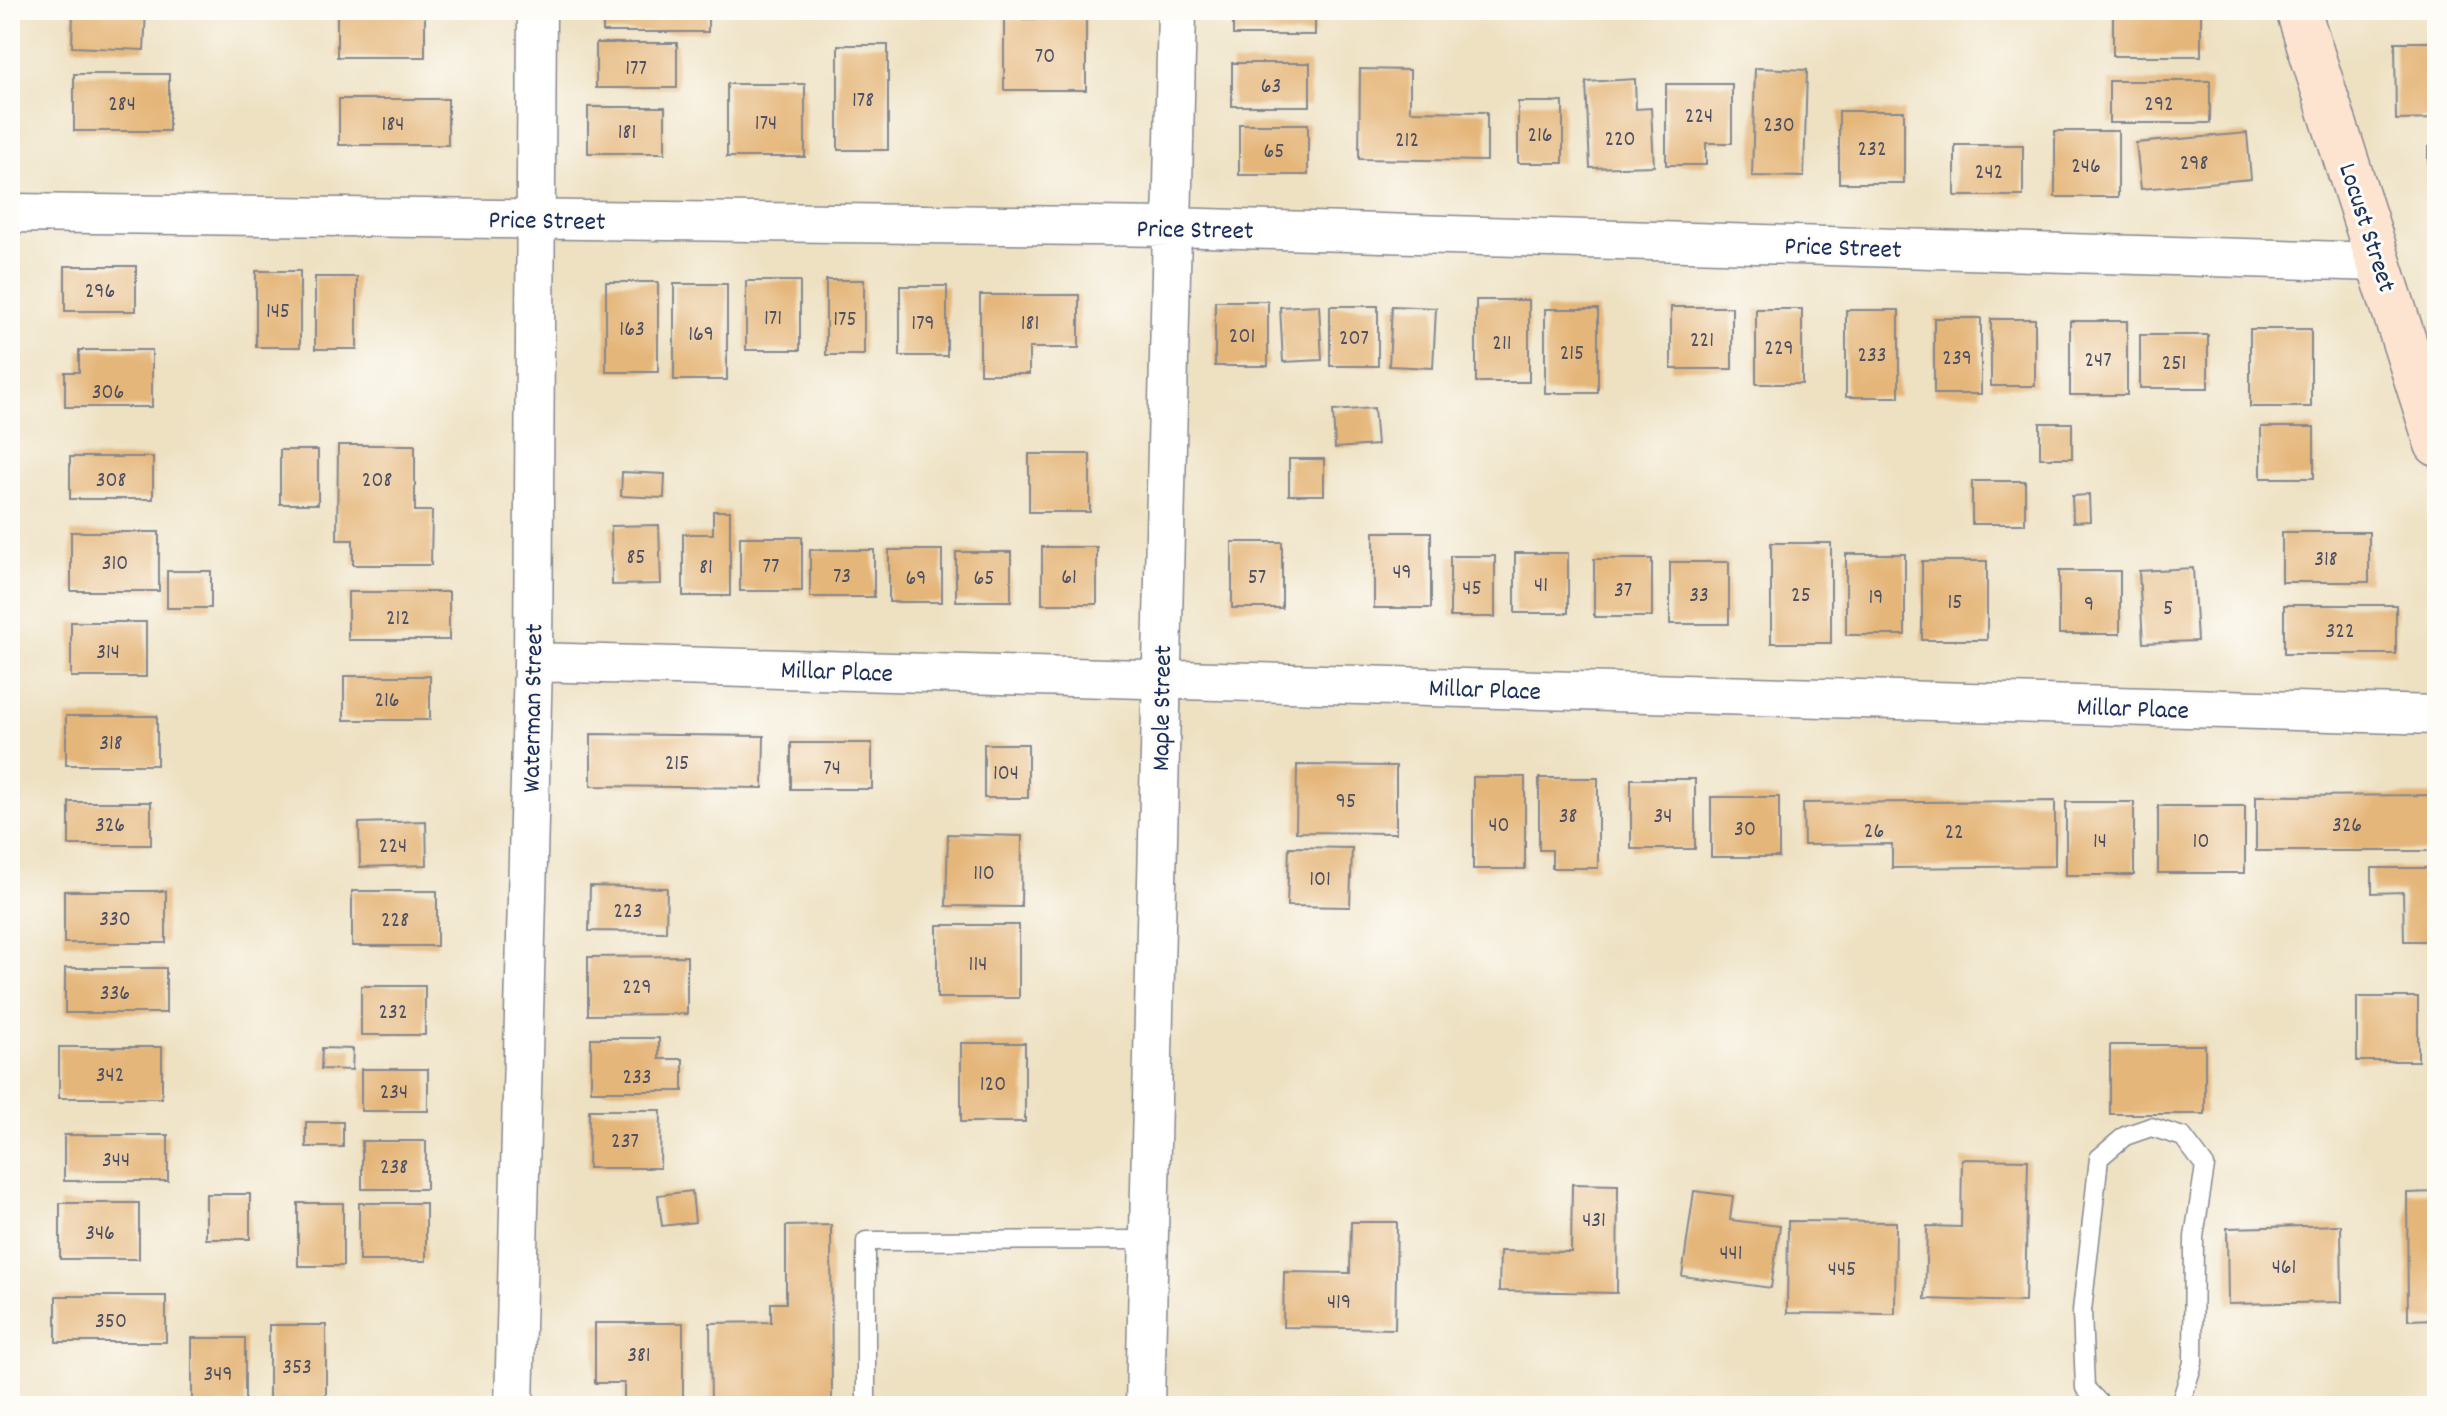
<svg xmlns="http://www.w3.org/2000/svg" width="2447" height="1416" font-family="Dekko,sans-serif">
	<rect width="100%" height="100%" fill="#fdfcf7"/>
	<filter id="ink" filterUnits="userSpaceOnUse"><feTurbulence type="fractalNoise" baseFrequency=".0125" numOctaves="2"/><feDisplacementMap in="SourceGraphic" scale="16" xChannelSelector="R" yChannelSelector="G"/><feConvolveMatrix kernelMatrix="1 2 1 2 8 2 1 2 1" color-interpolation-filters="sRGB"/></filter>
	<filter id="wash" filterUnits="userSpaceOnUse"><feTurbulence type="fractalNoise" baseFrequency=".006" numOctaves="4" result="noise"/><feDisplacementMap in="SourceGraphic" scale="32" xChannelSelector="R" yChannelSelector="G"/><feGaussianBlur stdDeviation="1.8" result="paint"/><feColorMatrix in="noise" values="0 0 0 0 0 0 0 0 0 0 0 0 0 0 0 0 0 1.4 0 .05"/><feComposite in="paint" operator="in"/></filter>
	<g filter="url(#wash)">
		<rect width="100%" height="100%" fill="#eee1c2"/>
		<g id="blocks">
			<path fill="#e5b679" d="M 73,10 L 146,10 L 144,50 L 72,47 Z
				M 337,10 L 425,10 L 425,57 L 337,57 Z
				M 603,10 L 708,10 L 708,32 L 603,32 Z
				M 1233,10 L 1315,10 L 1315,35 L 1233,35 Z
				M 1347,10 L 1385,10 L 1385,16 L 1347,16 Z
				M 2113,10 L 2201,10 L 2201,56 L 2113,56 Z
				M 1004,19 L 1086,19 L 1086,90 L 1004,90 Z
				M 2395,42 L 2437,42 L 2437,119 L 2396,120 Z
				M 596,43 L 677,43 L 677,88 L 596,88 Z
				M 838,45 L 888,45 L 888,150 L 838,150 Z
				M 1232,63 L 1310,63 L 1310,106 L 1232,106 Z
				M 1755,68 L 1807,70 L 1804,177 L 1752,176 Z
				M 1360,69 L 1410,70 L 1410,111 L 1487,112 L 1487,161 L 1359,159 Z
				M 74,74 L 169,74 L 169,131 L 74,131 Z
				M 1635,79 L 1636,109 L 1651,108 L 1654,166 L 1590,168 L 1586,82 Z
				M 2109,81 L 2210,81 L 2210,123 L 2109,123 Z
				M 727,84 L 805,84 L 805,157 L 727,157 Z
				M 1666,84 L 1732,84 L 1732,143 L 1706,143 L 1706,165 L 1666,165 Z
				M 339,99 L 448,99 L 448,145 L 339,145 Z
				M 1518,102 L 1563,102 L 1563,163 L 1518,163 Z
				M 588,107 L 665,107 L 665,153 L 588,153 Z
				M 1839,111 L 1904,111 L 1904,183 L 1839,183 Z
				M 1239,124 L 1308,124 L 1308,175 L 1239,175 Z
				M 2055,131 L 2118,131 L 2118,197 L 2055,197 Z
				M 2247,133 L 2251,179 L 2141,189 L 2136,143 Z
				M 1955,145 L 2023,145 L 2023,196 L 1955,196 Z
				M 2428,147 L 2437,147 L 2437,202 L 2428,202 Z
				M 65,266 L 136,266 L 136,311 L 65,311 Z
				M 256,271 L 300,271 L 300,347 L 256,347 Z
				M 315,277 L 357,277 L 357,349 L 315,349 Z
				M 826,280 L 864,280 L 864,355 L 826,355 Z
				M 746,281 L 800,281 L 800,350 L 746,350 Z
				M 606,282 L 658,282 L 658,372 L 606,372 Z
				M 674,284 L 727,284 L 727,380 L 674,380 Z
				M 900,286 L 947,286 L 947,356 L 900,356 Z
				M 980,295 L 1079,295 L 1079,348 L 1029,348 L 1029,374 L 980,374 Z
				M 1476,300 L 1529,300 L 1529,382 L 1476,382 Z
				M 1215,301 L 1268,301 L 1268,366 L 1215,366 Z
				M 1319,305 L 1322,360 L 1283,362 L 1280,307 Z
				M 1330,306 L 1378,306 L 1378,366 L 1330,366 Z
				M 1392,306 L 1436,308 L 1433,368 L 1389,366 Z
				M 1671,307 L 1732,307 L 1732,369 L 1671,369 Z
				M 1545,309 L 1598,309 L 1598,393 L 1545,393 Z
				M 1756,309 L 1802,309 L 1802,384 L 1756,384 Z
				M 1846,310 L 1899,310 L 1899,397 L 1846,397 Z
				M 1934,318 L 1981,318 L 1981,394 L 1934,394 Z
				M 1991,319 L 2035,319 L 2035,386 L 1991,386 Z
				M 2070,321 L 2127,321 L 2127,395 L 2070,395 Z
				M 2250,329 L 2311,329 L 2311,407 L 2250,407 Z
				M 2140,335 L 2208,335 L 2208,388 L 2140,388 Z
				M 79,350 L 152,350 L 152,407 L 65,407 L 65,372 L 79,372 Z
				M 1374,408 L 1377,445 L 1335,448 L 1333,411 Z
				M 2040,423 L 2072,423 L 2072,458 L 2040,458 Z
				M 2261,427 L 2314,427 L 2314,478 L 2261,478 Z
				M 338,445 L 415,445 L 415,511 L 432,511 L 431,565 L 353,565 L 353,540 L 337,540 Z
				M 280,450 L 318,450 L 318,504 L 280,504 Z
				M 1029,454 L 1090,454 L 1090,512 L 1029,512 Z
				M 70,457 L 153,457 L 153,499 L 70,499 Z
				M 1289,459 L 1324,459 L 1324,495 L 1289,495 Z
				M 622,472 L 665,474 L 664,498 L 621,496 Z
				M 1972,481 L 2025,481 L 2025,524 L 1972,524 Z
				M 2089,495 L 2090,521 L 2073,522 L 2072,496 Z
				M 713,511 L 730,511 L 730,596 L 683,596 L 683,534 L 713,534 Z
				M 659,525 L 661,584 L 612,585 L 611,526 Z
				M 71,532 L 159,532 L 159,591 L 71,591 Z
				M 1374,532 L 1431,532 L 1431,608 L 1374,608 Z
				M 2282,532 L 2369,532 L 2369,582 L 2282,582 Z
				M 740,537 L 802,537 L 802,591 L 740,591 Z
				M 1232,542 L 1282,542 L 1282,608 L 1232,608 Z
				M 1771,543 L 1831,543 L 1831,643 L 1771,643 Z
				M 1042,547 L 1097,547 L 1097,604 L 1042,604 Z
				M 810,550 L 874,550 L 874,597 L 810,597 Z
				M 889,550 L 942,550 L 942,602 L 889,602 Z
				M 956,552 L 1011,552 L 1011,601 L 956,601 Z
				M 1515,553 L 1568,553 L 1568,613 L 1515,613 Z
				M 1846,554 L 1905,554 L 1905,635 L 1846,635 Z
				M 1450,556 L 1495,556 L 1495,617 L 1450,617 Z
				M 1594,559 L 1652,559 L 1652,617 L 1594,617 Z
				M 1922,561 L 1987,561 L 1987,640 L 1922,640 Z
				M 1670,562 L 1729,562 L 1729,624 L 1670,624 Z
				M 2193,568 L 2197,641 L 2143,643 L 2139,571 Z
				M 167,571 L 211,571 L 211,608 L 167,608 Z
				M 2059,571 L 2120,571 L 2120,634 L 2059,634 Z
				M 348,592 L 449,592 L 449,640 L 348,640 Z
				M 2284,605 L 2396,605 L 2396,654 L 2284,654 Z
				M 71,622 L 146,622 L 146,677 L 71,677 Z
				M 344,676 L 430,676 L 430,720 L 344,720 Z
				M 66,716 L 157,716 L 157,765 L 66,765 Z
				M 591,734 L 764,736 L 763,788 L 591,786 Z
				M 791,743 L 872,743 L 872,789 L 791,789 Z
				M 984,744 L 1028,744 L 1028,798 L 984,798 Z
				M 1297,765 L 1396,766 L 1396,833 L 1296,832 Z
				M 1473,777 L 1525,777 L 1525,869 L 1473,869 Z
				M 1539,778 L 1598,778 L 1598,868 L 1552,868 L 1552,850 L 1539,850 Z
				M 1631,779 L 1695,779 L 1695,849 L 1631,849 Z
				M 2437,795 L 2437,851 L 2256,851 L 2256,796 Z
				M 1711,797 L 1779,797 L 1779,857 L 1711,857 Z
				M 2055,801 L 2055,866 L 1892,868 L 1892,844 L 1804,845 L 1803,803 Z
				M 69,802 L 151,802 L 151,845 L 69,845 Z
				M 2066,802 L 2134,802 L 2134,875 L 2066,875 Z
				M 2158,806 L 2245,806 L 2245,873 L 2158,873 Z
				M 426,821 L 427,865 L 360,867 L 359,823 Z
				M 948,834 L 1022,836 L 1021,907 L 946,906 Z
				M 1289,847 L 1352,848 L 1350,907 L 1287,906 Z
				M 2372,868 L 2437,868 L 2437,941 L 2404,941 L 2403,892 L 2372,893 Z
				M 590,886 L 667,888 L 666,932 L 589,931 Z
				M 64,891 L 166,891 L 166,943 L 64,943 Z
				M 352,891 L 437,891 L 437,946 L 352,946 Z
				M 937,925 L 1019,925 L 1019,998 L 937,998 Z
				M 687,956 L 687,1014 L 588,1015 L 588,957 Z
				M 65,968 L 166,968 L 166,1013 L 65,1013 Z
				M 361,986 L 425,986 L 425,1035 L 361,1035 Z
				M 2357,997 L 2418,997 L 2418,1061 L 2357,1061 Z
				M 591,1038 L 659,1038 L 659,1059 L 683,1059 L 683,1091 L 591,1091 Z
				M 961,1043 L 1025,1043 L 1025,1122 L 961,1122 Z
				M 2110,1045 L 2205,1045 L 2205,1114 L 2110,1114 Z
				M 59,1047 L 162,1047 L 162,1098 L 59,1098 Z
				M 322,1048 L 353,1049 L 352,1070 L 321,1069 Z
				M 361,1069 L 428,1069 L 428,1111 L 361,1111 Z
				M 589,1110 L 661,1110 L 660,1168 L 588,1168 Z
				M 306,1122 L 343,1122 L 343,1147 L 306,1147 Z
				M 64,1135 L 168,1135 L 168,1181 L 64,1181 Z
				M 362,1141 L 426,1141 L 426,1189 L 362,1189 Z
				M 1962,1159 L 2028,1160 L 2025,1302 L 1925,1299 L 1927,1226 L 1961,1227 Z
				M 1572,1184 L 1618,1185 L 1617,1293 L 1499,1291 L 1500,1251 L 1571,1252 Z
				M 692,1191 L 695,1222 L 662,1226 L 658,1195 Z
				M 1694,1191 L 1733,1196 L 1730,1220 L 1780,1226 L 1771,1288 L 1682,1276 Z
				M 2437,1192 L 2437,1319 L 2408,1320 L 2407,1193 Z
				M 206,1194 L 250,1194 L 250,1239 L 206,1239 Z
				M 60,1203 L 139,1203 L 139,1259 L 60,1259 Z
				M 298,1203 L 343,1203 L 343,1266 L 298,1266 Z
				M 359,1203 L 426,1203 L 426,1261 L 359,1261 Z
				M 1788,1221 L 1896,1222 L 1895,1314 L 1787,1313 Z
				M 1351,1222 L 1397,1222 L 1395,1329 L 1283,1327 L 1284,1272 L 1350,1273 Z
				M 831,1225 L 832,1406 L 711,1406 L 710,1323 L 771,1322 L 771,1303 L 786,1303 L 786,1226 Z
				M 2341,1225 L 2342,1302 L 2228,1304 L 2227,1228 Z
				M 56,1296 L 166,1296 L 166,1342 L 56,1342 Z
				M 595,1323 L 683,1323 L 683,1406 L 624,1406 L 624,1383 L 595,1383 Z
				M 269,1325 L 326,1325 L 326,1406 L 269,1406 Z
				M 192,1338 L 245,1338 L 245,1405 L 192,1405 Z"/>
		</g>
	</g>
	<g filter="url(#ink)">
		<use href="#blocks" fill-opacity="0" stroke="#848890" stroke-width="2"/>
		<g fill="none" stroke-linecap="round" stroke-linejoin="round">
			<g stroke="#848890" stroke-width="21">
				<path id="lane" d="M 866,1406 L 866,1241 L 1148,1240
					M 2102,1406 L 2085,1388 L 2082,1311 L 2099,1158 L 2125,1136 L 2151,1127 L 2183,1137 L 2205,1166 L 2194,1237 L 2193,1363 L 2181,1402 L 2175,1406"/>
			</g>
			<g stroke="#848890" stroke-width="41">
				<path id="street" d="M 10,213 L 1172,227 L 2380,262
					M 533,662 L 2437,715
					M 514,1406 L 533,662 L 537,10
					M 1145,1406 L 1177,10"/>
			</g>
			<g stroke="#848890" stroke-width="47">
				<path id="secondary" d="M 2298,10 L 2437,444"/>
			</g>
			<use href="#lane" stroke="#fff" stroke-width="18"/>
			<use href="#street" stroke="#fff" stroke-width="38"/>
			<use href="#secondary" stroke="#fde4d1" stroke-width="44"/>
		</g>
	</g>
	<g text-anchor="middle" stroke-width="6" stroke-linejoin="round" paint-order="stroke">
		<g font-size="22" fill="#4e5165">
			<text x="1045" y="62">70</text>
			<text x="636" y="74">177</text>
			<text x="1271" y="92">63</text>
			<text x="863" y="106">178</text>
			<text x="122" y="110">284</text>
			<text x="2159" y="110">292</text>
			<text x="1699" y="122">224</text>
			<text x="766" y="129">174</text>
			<text x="393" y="130">184</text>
			<text x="1779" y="131">230</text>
			<text x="627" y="138">181</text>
			<text x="1540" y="141">216</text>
			<text x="1620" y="145">220</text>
			<text x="1407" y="146">212</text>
			<text x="1872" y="155">232</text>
			<text x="1274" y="157">65</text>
			<text x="2194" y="169">298</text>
			<text x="2086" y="172">246</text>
			<text x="1989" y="178">242</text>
			<text x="100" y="297">296</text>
			<text x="278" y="317">145</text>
			<text x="773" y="324">171</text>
			<text x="845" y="325">175</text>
			<text x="923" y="329">179</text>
			<text x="1030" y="329">181</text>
			<text x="632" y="335">163</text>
			<text x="701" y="340">169</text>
			<text x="1242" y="342">201</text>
			<text x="1354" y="344">207</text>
			<text x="1702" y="346">221</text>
			<text x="1502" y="349">211</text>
			<text x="1779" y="354">229</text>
			<text x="1572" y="359">215</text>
			<text x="1872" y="361">233</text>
			<text x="1957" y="364">239</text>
			<text x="2098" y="366">247</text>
			<text x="2174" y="369">251</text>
			<text x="108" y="398">306</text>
			<text x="111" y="486">308</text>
			<text x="377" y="486">208</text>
			<text x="636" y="563">85</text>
			<text x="2326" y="565">318</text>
			<text x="115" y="569">310</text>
			<text x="771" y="572">77</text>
			<text x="706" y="573">81</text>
			<text x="1402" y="578">49</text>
			<text x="842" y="582">73</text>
			<text x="1069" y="583">61</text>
			<text x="1257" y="583">57</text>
			<text x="916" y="584">69</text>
			<text x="984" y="584">65</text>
			<text x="1541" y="591">41</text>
			<text x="1472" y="594">45</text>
			<text x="1623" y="596">37</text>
			<text x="1699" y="601">33</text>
			<text x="1801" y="601">25</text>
			<text x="1876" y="603">19</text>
			<text x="1955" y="608">15</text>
			<text x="2089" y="610">9</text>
			<text x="2168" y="614">5</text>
			<text x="398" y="624">212</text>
			<text x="2340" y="637">322</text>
			<text x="108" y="658">314</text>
			<text x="387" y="706">216</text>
			<text x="111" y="749">318</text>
			<text x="677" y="769">215</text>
			<text x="832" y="774">74</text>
			<text x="1006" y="779">104</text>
			<text x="1346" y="807">95</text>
			<text x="1568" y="822">38</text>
			<text x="1663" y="822">34</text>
			<text x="110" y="831">326</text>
			<text x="1499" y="831">40</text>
			<text x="2347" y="831">326</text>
			<text x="1745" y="835">30</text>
			<text x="1874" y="837">26</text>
			<text x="1954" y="838">22</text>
			<text x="2100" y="847">14</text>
			<text x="2201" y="847">10</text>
			<text x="393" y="852">224</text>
			<text x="984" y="879">110</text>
			<text x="1320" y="885">101</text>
			<text x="628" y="917">223</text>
			<text x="115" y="925">330</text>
			<text x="395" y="926">228</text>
			<text x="978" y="970">114</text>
			<text x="637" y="993">229</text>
			<text x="115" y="999">336</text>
			<text x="393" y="1018">232</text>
			<text x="110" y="1081">342</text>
			<text x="637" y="1083">233</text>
			<text x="993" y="1090">120</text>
			<text x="394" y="1098">234</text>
			<text x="625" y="1147">237</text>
			<text x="116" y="1166">344</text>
			<text x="394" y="1173">238</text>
			<text x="1594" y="1226">431</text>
			<text x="100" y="1239">346</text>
			<text x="1731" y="1259">441</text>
			<text x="2284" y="1273">461</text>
			<text x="1842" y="1275">445</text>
			<text x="1339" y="1308">419</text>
			<text x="111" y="1327">350</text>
			<text x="639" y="1361">381</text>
			<text x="297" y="1373">353</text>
			<text x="218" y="1380">349</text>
		</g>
		<g font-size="26" fill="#1b2f5e" stroke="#fdfcf7">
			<text transform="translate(547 219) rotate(1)" y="9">Price Street</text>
			<text transform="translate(2369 227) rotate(72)" y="9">Locust Street</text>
			<text transform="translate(1195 228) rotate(1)" y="9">Price Street</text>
			<text transform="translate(1843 246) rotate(2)" y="9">Price Street</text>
			<text transform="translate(837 670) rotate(2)" y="9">Millar Place</text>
			<text transform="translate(1485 688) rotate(2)" y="9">Millar Place</text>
			<text transform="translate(2133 707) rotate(2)" y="9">Millar Place</text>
			<text transform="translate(531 708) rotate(-89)" y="9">Waterman Street</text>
			<text transform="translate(1160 708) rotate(-89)" y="9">Maple Street</text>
		</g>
	</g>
	<rect width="2447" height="1416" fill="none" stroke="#fdfcf7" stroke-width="40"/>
</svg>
